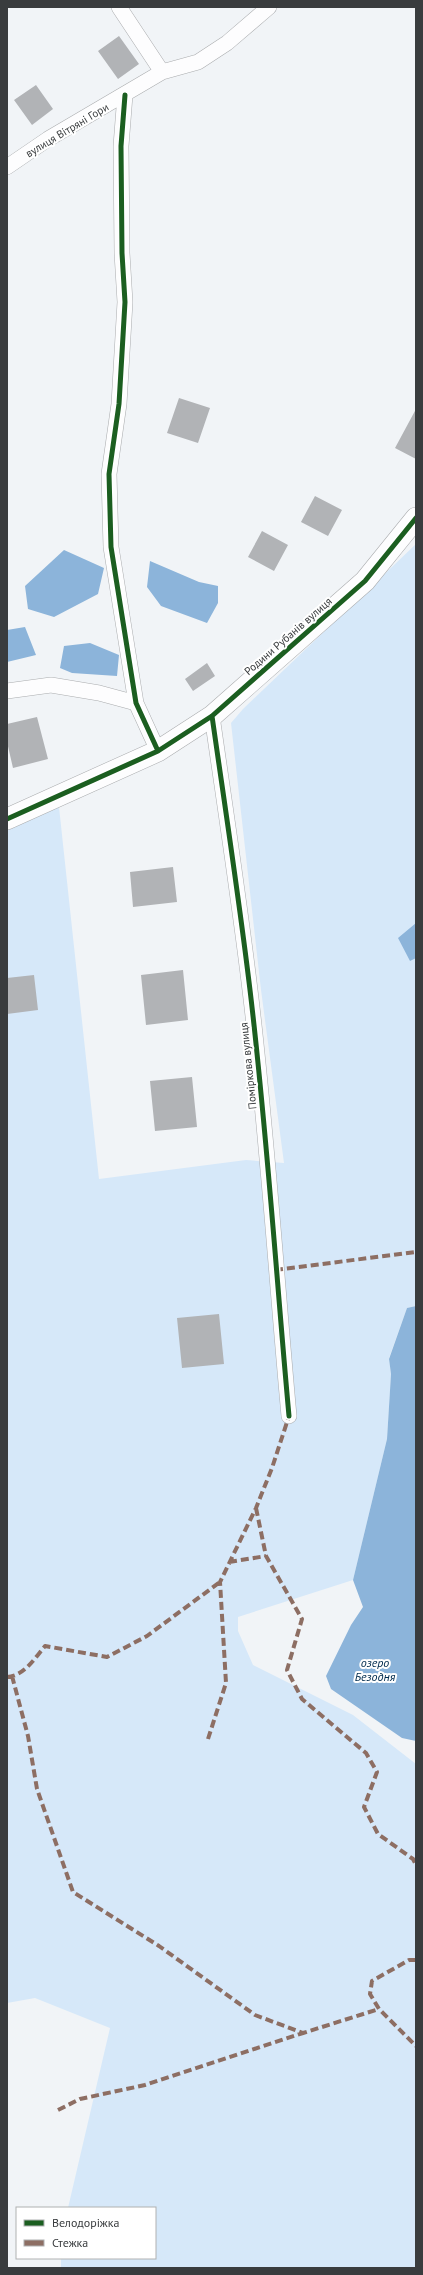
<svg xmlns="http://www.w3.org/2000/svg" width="423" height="2275" font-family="'PT Sans',sans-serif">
	<rect width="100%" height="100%" fill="#f1f4f7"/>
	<path fill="#d6e8f9" d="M 416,544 L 416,1306 L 407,1308 L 389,1358 L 391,1374 L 387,1439 L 353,1580 L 238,1617 L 238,1631 L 253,1665 L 353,1715 L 416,1764 L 416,2268 L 61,2268 L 61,2258 L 155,2258 L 155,2208 L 68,2208 L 110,2028 L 35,1998 L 7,2003 L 7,825 L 59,807 L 99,1179 L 246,1160 L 284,1163 L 261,990 L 231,723 L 243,709 Z"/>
	<path fill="#8cb4da" d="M 64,550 L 104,568 L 98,594 L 54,617 L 28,609 L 25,586 Z
		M 150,561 L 199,582 L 218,586 L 218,603 L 207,623 L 161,606 L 147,587 Z
		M 25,627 L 36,655 L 7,662 L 7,630 Z
		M 90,643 L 119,655 L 117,676 L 72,673 L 60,668 L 64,646 Z
		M 416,923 L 416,958 L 410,961 L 398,938 Z
		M 416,1306 L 416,1741 L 402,1738 L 331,1689 L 326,1676 L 351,1625 L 363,1607 L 353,1580 L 387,1439 L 391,1374 L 389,1359 L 407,1308 Z"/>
	<path fill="#b1b3b6" d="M 119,36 L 139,64 L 118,79 L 98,51 Z
		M 36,85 L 53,109 L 32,125 L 14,100 Z
		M 179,398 L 210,408 L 198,443 L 167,433 Z
		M 416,409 L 416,459 L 395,448 Z
		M 315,496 L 342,510 L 328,536 L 301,522 Z
		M 262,531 L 288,545 L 274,571 L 248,557 Z
		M 207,663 L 215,676 L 193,691 L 185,679 Z
		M 37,717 L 48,759 L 13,768 L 7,742 L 7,724 Z
		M 173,867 L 177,902 L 133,907 L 130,872 Z
		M 183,970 L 188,1020 L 146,1025 L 141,975 Z
		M 34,975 L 38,1010 L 7,1014 L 7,978 Z
		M 192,1077 L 197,1127 L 155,1131 L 150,1081 Z
		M 219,1314 L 224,1364 L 182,1368 L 177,1318 Z"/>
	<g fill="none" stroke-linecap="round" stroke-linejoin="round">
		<g stroke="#aaacae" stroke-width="16">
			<path id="street" d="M 119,7 L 162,72
				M 125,95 L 121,146 L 122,253 L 125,302 L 119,404 L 109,474 L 111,547 L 136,703 L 158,751
				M 7,167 L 48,139 L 162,72 L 198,62 L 227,43 L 269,7
				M 7,691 L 51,685 L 99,693 L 136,703
				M 212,716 C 225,807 239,898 250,990 C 267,1131 276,1274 289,1416"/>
		</g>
		<g stroke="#aaacae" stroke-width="22">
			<path id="secondary" d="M 7,819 L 158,751 L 212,716 L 365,581 L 416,518"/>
		</g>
		<use href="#street" stroke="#fdfdfe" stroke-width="15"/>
		<use href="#secondary" stroke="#fdfdfe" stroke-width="21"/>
		<path stroke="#8d6e63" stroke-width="4" stroke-dasharray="8 4" stroke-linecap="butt" d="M 275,1270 L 416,1252
			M 256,1508 L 266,1556 L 302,1619 L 287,1670 L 302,1699 L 366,1753 L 377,1772 L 364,1807 L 378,1834 L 413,1859 L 416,1865
			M 229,1562 L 266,1556
			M 12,1676 L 28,1736 L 37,1789 L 73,1892 L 159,1946 L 255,2015 L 303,2033 L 379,2009
			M 7,1677 C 24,1676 35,1658 45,1646 L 107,1657 L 147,1636 L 220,1582
			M 208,1739 L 226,1683 L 220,1582 L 256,1508 L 272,1468 L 289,1416
			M 416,1960 L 409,1960 L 372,1981 L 370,1994 L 379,2009 L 416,2046
			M 58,2110 L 80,2099 L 145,2085 L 303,2033"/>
		<g stroke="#fff" stroke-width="8">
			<path id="cycleway" d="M 125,95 L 121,146 L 122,253 L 125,302 L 119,404 L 109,474 L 111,547 L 136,703 L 158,751
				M 212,716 C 225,807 239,898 250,990 C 267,1131 276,1274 289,1416
				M 7,819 L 158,751 L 212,716 L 365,581 L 416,518"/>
		</g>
		<use href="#cycleway" stroke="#1b5e20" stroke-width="5"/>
	</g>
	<g text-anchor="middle" stroke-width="4" stroke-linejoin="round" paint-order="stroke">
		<g font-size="11" fill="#393c3e" stroke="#fff">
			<text transform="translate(67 130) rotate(-31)" y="4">вулиця Вітряні Гори</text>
			<text transform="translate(288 636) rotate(-41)" y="4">Родини Рубанів вулиця</text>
			<text transform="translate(248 1066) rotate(-96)" y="4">Поміркова вулиця</text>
		</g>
		<g font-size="12" font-style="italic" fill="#002b4d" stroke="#fff">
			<text x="375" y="1667">озеро<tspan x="375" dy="14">Безодня</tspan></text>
		</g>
	</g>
	<rect width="423" height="2275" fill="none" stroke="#393c3e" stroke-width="16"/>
	<rect x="16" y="2207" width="140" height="52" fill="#ffffff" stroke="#b0b1b2"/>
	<rect x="24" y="2220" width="20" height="6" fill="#1b5e20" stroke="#b0b1b2"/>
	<text x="52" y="2227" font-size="12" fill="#393c3e">Велодоріжка</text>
	<rect x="24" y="2240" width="20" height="6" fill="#8d6e63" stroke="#b0b1b2"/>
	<text x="52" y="2247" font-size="12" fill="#393c3e">Стежка</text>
</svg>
